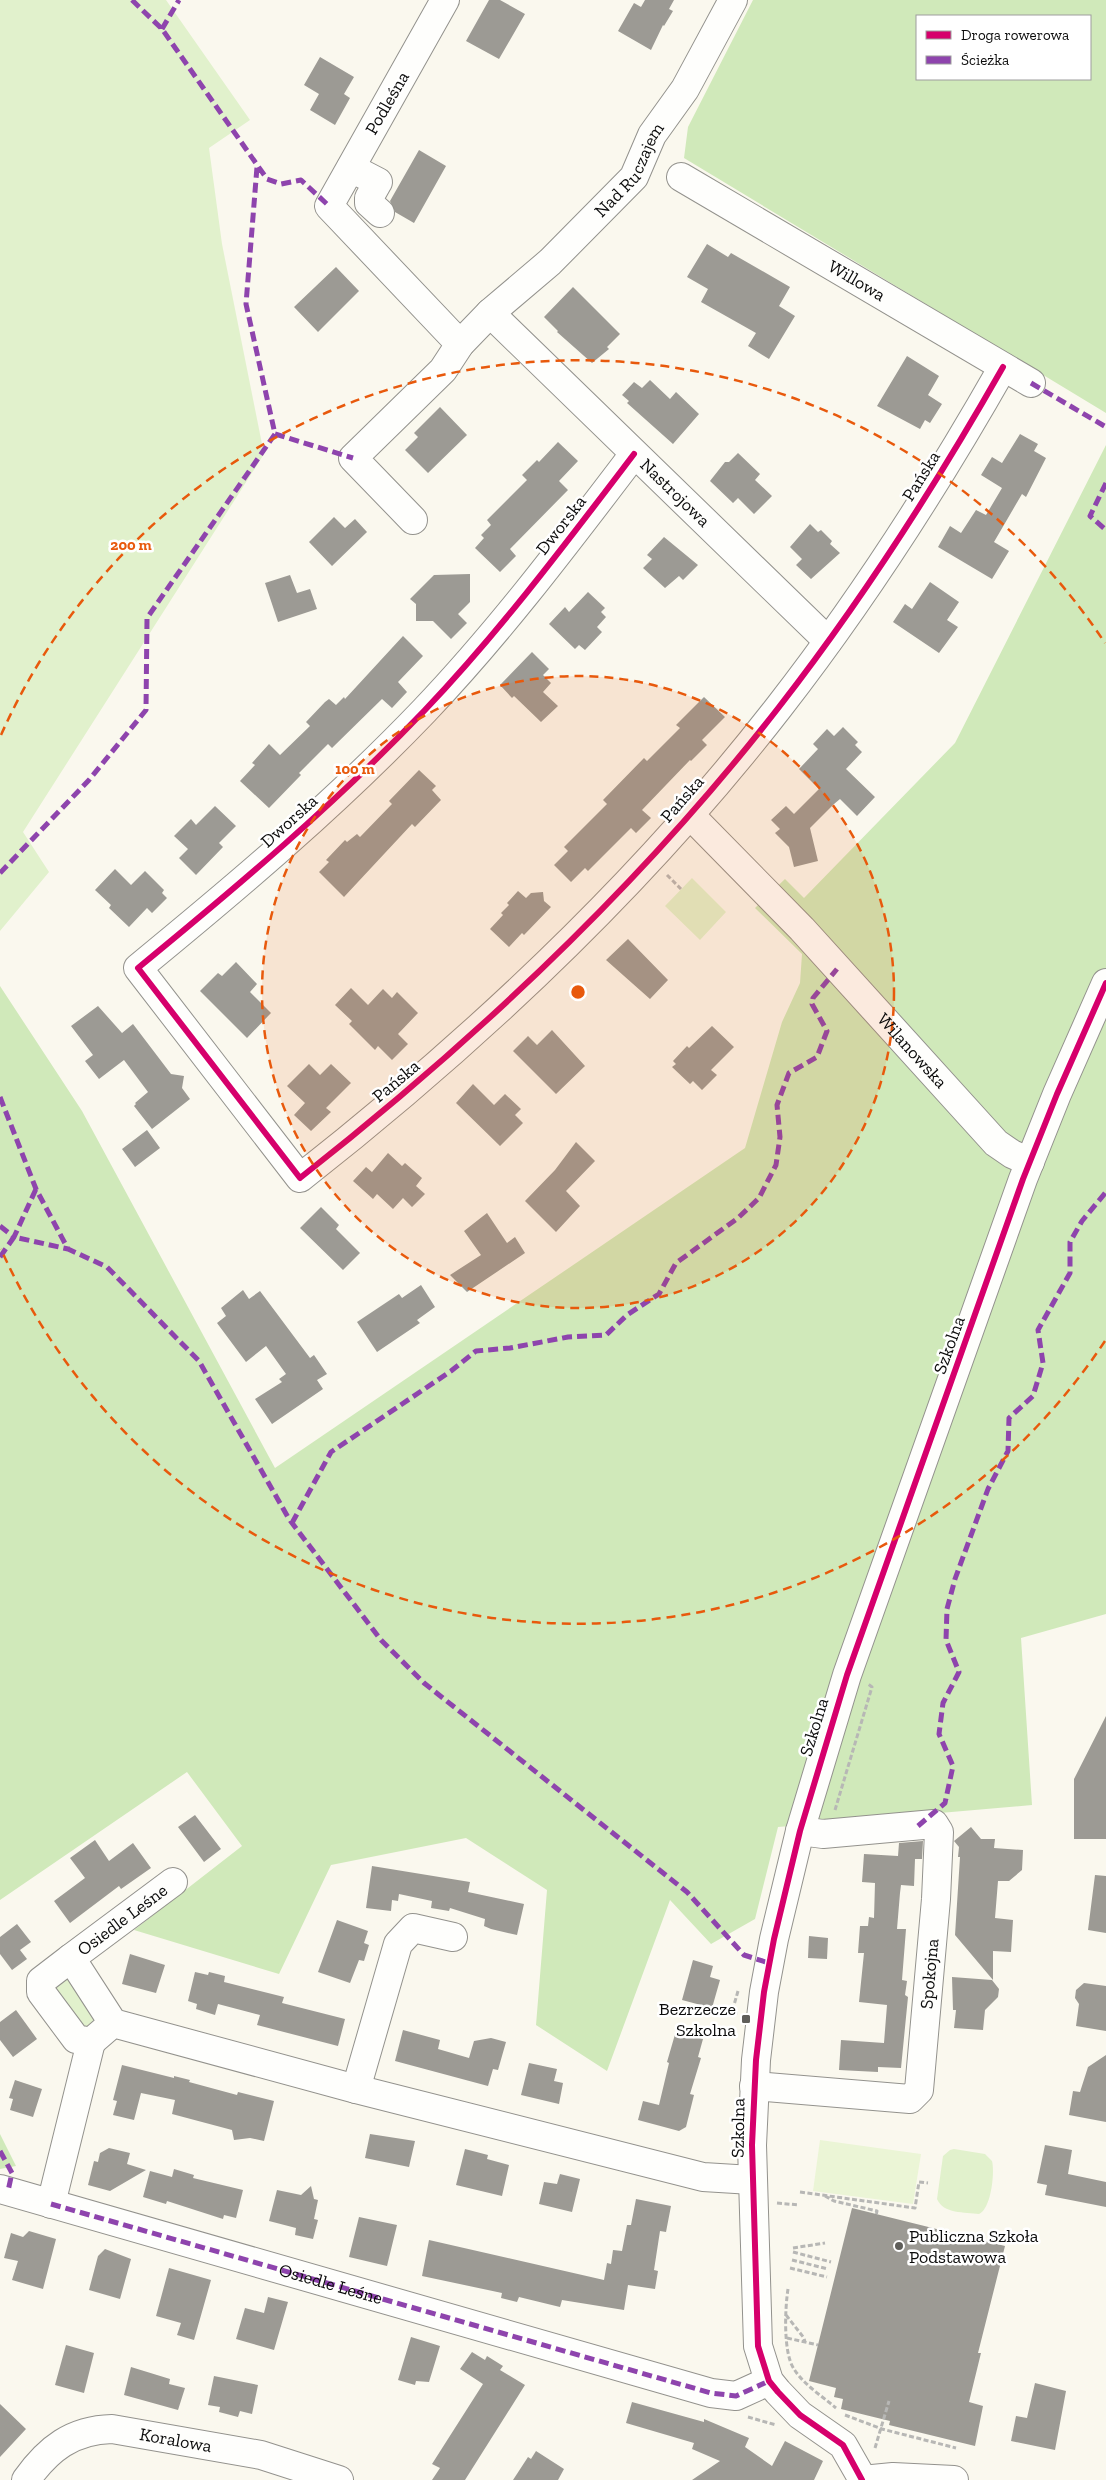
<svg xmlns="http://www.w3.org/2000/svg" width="1106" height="2480" font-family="'Zilla Slab',serif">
	<rect width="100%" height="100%" fill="#faf8ee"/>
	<path fill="#e1f1cc" d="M 0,0 L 166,0 L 250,120 L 209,148 L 222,244 L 264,454 L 23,832 L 49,872 L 0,931 Z
		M 692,878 L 726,912 L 700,940 L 665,906 Z
		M 60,1978 L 72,1978 L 98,2014 L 91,2028 L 80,2027 L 53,1990 Z
		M 954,2149 L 985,2154 L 992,2161 C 995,2173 991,2209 979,2214 C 965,2212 943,2214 937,2199 L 943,2156 L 950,2150 Z"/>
	<path fill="#d0e9ba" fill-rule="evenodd" d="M 753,0 L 1106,0 L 1106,413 L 684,158 L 688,127 ZM 917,16 L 1090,16 L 1090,79 L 917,79 Z
		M 1106,445 L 1106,1614 L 1021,1638 L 1032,1805 L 778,1827 L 755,1919 L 711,1944 L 670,1900 L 607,2071 L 536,2025 L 547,1890 L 466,1838 L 331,1865 L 279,1974 L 134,1930 L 242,1846 L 187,1772 L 0,1900 L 0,986 L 82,1111 L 275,1468 L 745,1148 L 782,1022 L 800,983 L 802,954 L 755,908 L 785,879 L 804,898 L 955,743 Z
		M 0,2134 L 16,2166 L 0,2169 Z"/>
	<path fill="#ebf5d6" d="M 820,2140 L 921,2154 L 913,2204 L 813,2191 Z"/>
	<path fill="#9c9a94" d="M 489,0 L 500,0 L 525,14 L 499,59 L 466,41 Z
		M 645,0 L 674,0 L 669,9 L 673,11 L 664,26 L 663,25 L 651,50 L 618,31 L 634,3 L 641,7 Z
		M 320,57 L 354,77 L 344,94 L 350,98 L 335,125 L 310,110 L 319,94 L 304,85 Z
		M 419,150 L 446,166 L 414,223 L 395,212 L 390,201 Z
		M 707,244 L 728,257 L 731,253 L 790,287 L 779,306 L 795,316 L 769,359 L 748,346 L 756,333 L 701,302 L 708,289 L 687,277 Z
		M 336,267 L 359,291 L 318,332 L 294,307 Z
		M 573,287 L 620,334 L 607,347 L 609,349 L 592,363 L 557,332 L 558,331 L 544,317 Z
		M 907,356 L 939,376 L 928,395 L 942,404 L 930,423 L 925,420 L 920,429 L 877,406 Z
		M 650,380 L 670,399 L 676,392 L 699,414 L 673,444 L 627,403 L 629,401 L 622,395 L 634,382 L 642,388 Z
		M 440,407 L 467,435 L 428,473 L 405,450 L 418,437 L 414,433 Z
		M 1020,434 L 1038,444 L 1034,451 L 1046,458 L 1026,497 L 1022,494 L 994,542 L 1009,551 L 992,579 L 938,547 L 950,526 L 961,533 L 976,510 L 986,515 L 1002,488 L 981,475 L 992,457 L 1002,463 Z
		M 558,442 L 578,461 L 559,481 L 568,490 L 510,549 L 516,556 L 500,572 L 475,548 L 484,538 L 481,535 L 491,525 L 487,520 L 527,480 L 522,475 L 537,460 L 539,462 Z
		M 738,453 L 760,474 L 755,480 L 772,496 L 754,514 L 738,498 L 733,503 L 710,481 L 725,462 L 729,462 Z
		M 334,517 L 345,528 L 355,519 L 367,532 L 332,566 L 309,542 Z
		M 810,524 L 818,532 L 821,530 L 832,541 L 830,544 L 840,553 L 811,579 L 796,565 L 802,559 L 790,547 Z
		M 664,537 L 698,565 L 683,580 L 679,576 L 665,588 L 643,568 L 652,559 L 647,555 Z
		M 470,574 L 470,602 L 458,614 L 467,623 L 451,639 L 433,621 L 416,621 L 416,604 L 410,599 L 434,575 Z
		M 290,575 L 297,593 L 310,589 L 317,609 L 278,622 L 265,583 Z
		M 930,582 L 959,602 L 947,620 L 958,627 L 939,653 L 893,622 L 905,604 L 912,609 Z
		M 588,592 L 605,608 L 601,612 L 606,617 L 597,627 L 602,632 L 585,650 L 579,645 L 575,649 L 549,624 L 565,607 L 569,612 Z
		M 403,636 L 423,656 L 398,682 L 407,692 L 392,708 L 382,699 L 332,748 L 328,744 L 299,773 L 301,775 L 269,808 L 240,781 L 255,765 L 252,763 L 269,744 L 280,755 L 310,726 L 306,722 L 325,702 L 329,699 L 336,705 L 344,697 L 345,699 Z
		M 532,652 L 549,669 L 543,675 L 551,683 L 543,692 L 558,706 L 541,722 L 514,696 L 512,698 L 500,685 Z
		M 704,697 L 725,717 L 702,740 L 707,745 L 691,761 L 690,760 L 642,810 L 651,818 L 636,833 L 631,828 L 588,871 L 585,868 L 571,882 L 554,865 L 568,851 L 564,847 L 607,804 L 603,800 L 644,758 L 647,761 L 680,728 L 676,725 Z
		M 843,727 L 858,742 L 855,745 L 862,752 L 846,769 L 875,797 L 857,816 L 840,799 L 834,804 L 810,828 L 818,861 L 794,867 L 789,847 L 775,833 L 780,829 L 771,820 L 786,806 L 794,814 L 819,789 L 799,769 L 818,749 L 813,744 L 827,729 L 834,736 Z
		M 419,770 L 436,786 L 432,790 L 441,800 L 415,827 L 412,824 L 344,897 L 319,872 L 329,862 L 326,860 L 345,840 L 347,842 L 357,834 L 360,837 L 392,804 L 389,801 Z
		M 215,806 L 236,826 L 219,843 L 223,847 L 196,875 L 179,858 L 188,849 L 174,836 L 191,819 L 196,825 Z
		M 115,869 L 131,885 L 145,871 L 164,890 L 162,893 L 167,898 L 152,913 L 147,908 L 129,927 L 109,908 L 111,905 L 95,890 Z
		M 518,891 L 526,898 L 531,893 L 543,892 L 544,901 L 551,907 L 524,935 L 522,933 L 509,947 L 490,929 L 503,915 L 501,913 L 509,905 L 507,903 Z
		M 628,939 L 668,980 L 650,999 L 606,960 Z
		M 236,962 L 257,984 L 250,992 L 271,1013 L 247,1038 L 200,991 L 218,973 L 222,976 Z
		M 351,988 L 368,1005 L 383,989 L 392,998 L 397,992 L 418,1013 L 398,1034 L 408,1044 L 392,1060 L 378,1046 L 375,1050 L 349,1024 L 352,1021 L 335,1005 Z
		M 98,1006 L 122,1033 L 133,1024 L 171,1074 L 184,1076 L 182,1088 L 190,1099 L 152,1129 L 134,1106 L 136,1104 L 135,1103 L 148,1092 L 124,1060 L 99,1079 L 85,1061 L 93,1055 L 71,1026 Z
		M 712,1026 L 734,1047 L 711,1070 L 717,1075 L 702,1090 L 693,1081 L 690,1084 L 672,1067 L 676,1064 L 673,1061 L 687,1046 L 689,1048 Z
		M 552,1030 L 585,1066 L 556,1094 L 513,1051 L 528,1036 L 537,1045 Z
		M 309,1064 L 320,1075 L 331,1064 L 351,1083 L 326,1108 L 331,1112 L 311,1131 L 294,1115 L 305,1103 L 287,1086 Z
		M 473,1084 L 494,1105 L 505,1094 L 521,1109 L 515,1115 L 523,1123 L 500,1146 L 456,1103 Z
		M 147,1130 L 160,1148 L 135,1167 L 122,1149 Z
		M 576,1142 L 595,1161 L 566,1191 L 580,1206 L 556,1232 L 525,1201 L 555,1170 Z
		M 388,1153 L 402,1166 L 405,1163 L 422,1178 L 416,1186 L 425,1194 L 412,1207 L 403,1198 L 393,1209 L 377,1194 L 373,1199 L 353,1181 L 366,1167 L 372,1172 Z
		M 321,1207 L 339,1225 L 336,1229 L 360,1253 L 343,1270 L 300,1228 Z
		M 487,1213 L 507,1243 L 515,1237 L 525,1253 L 467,1292 L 450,1275 L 481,1255 L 464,1231 Z
		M 421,1285 L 435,1307 L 417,1320 L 420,1323 L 377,1352 L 357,1322 L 399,1294 L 402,1298 Z
		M 243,1290 L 249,1299 L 260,1291 L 310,1358 L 314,1355 L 327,1374 L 317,1380 L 323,1389 L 272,1424 L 255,1399 L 282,1382 L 279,1379 L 286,1374 L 266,1346 L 246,1362 L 217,1323 L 226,1316 L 221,1308 Z
		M 1106,1716 L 1106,1839 L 1074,1839 L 1074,1779 Z
		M 195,1815 L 221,1849 L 204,1862 L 178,1827 Z
		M 971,1827 L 981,1839 L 995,1839 L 994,1848 L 1023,1850 L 1022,1870 L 1009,1881 L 998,1881 L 995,1918 L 1013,1920 L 1011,1952 L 993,1951 L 993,1980 L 955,1935 L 960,1857 L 958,1857 L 959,1847 L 954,1841 Z
		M 95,1840 L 109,1861 L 133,1843 L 151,1868 L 121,1889 L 119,1886 L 70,1923 L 54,1901 L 85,1878 L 70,1858 Z
		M 923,1841 L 922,1859 L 915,1859 L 914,1886 L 901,1885 L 900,1893 L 897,1929 L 906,1929 L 902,1980 L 907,1981 L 905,1995 L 908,1997 L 901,2068 L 878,2067 L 878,2072 L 839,2070 L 841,2040 L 884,2043 L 887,2005 L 859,2002 L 864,1953 L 858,1953 L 860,1926 L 868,1926 L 869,1917 L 874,1918 L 875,1883 L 862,1882 L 864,1854 L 898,1856 L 899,1843 Z
		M 372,1866 L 470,1882 L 468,1892 L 524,1904 L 517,1935 L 491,1929 L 484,1926 L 485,1919 L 450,1908 L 449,1911 L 431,1908 L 432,1901 L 399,1894 L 398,1901 L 392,1900 L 391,1911 L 366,1908 Z
		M 1095,1875 L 1106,1876 L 1106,1933 L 1088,1930 Z
		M 337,1920 L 368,1931 L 364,1943 L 369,1945 L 364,1961 L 359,1960 L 350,1983 L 318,1972 Z
		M 17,1924 L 31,1942 L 20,1950 L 27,1959 L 12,1970 L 0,1954 L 0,1937 Z
		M 809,1936 L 828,1938 L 827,1959 L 808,1958 Z
		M 130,1954 L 165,1965 L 156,1993 L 122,1984 Z
		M 693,1960 L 713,1966 L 710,1977 L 720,1980 L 712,2008 L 682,2000 Z
		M 195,1972 L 208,1975 L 209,1972 L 225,1976 L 224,1982 L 284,1997 L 282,2003 L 345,2019 L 338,2046 L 257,2025 L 260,2015 L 218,2004 L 215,2015 L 196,2009 L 197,2004 L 188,2001 Z
		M 952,1977 L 992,1980 L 999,1989 L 998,1997 L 985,2010 L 983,2030 L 954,2028 L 956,2010 L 953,2010 Z
		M 1084,1983 L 1106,1986 L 1106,2031 L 1076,2026 L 1079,2004 L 1075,1998 L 1076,1990 Z
		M 16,2010 L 37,2039 L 13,2057 L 0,2040 L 0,2022 Z
		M 403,2030 L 440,2040 L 438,2049 L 469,2058 L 474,2041 L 491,2038 L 506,2042 L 498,2070 L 493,2069 L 488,2086 L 395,2061 Z
		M 676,2031 L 703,2039 L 698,2057 L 701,2058 L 690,2094 L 694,2095 L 686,2127 L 679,2131 L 638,2120 L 643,2101 L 659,2105 L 669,2063 L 667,2062 Z
		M 1106,2055 L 1106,2122 L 1069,2115 L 1073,2091 L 1080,2092 L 1088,2067 Z
		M 529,2063 L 557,2069 L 554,2081 L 563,2083 L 559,2104 L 521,2095 Z
		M 122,2065 L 174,2078 L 174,2076 L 190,2080 L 189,2082 L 237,2095 L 238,2092 L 274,2101 L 264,2141 L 250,2138 L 234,2140 L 232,2130 L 172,2114 L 175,2100 L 141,2093 L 134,2120 L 113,2115 L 117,2101 L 113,2100 Z
		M 15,2080 L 42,2089 L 33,2117 L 10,2110 L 13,2099 L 9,2098 Z
		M 370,2134 L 415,2141 L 409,2167 L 365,2158 Z
		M 1045,2145 L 1072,2150 L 1068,2174 L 1106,2182 L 1106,2207 L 1045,2195 L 1047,2185 L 1037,2183 Z
		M 109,2148 L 130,2153 L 127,2164 L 146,2170 L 110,2191 L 88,2185 L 94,2161 L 98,2162 L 100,2153 Z
		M 465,2149 L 488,2155 L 487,2159 L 509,2165 L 502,2196 L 456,2185 Z
		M 174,2169 L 194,2175 L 193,2178 L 243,2190 L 236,2218 L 224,2215 L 223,2219 L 167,2201 L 166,2204 L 143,2197 L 150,2171 L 172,2177 Z
		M 560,2174 L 580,2179 L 572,2212 L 539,2204 L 544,2182 L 557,2184 Z
		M 311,2186 L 314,2199 L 318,2200 L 314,2219 L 318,2220 L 313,2239 L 295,2235 L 296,2228 L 269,2221 L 277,2190 L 301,2195 Z
		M 636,2199 L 671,2206 L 666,2232 L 660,2231 L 654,2270 L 658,2271 L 655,2289 L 628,2285 L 624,2310 L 562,2300 L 560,2307 L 519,2297 L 517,2302 L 501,2298 L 502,2293 L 422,2276 L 429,2240 L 604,2280 L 607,2263 L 611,2264 L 613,2250 L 622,2251 L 627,2225 L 631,2225 Z
		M 852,2208 L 1005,2246 L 978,2353 L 981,2353 L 969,2402 L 983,2406 L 975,2446 L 889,2425 L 890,2421 L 841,2409 L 843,2399 L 834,2397 L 836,2388 L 809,2381 Z
		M 359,2217 L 397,2225 L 387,2266 L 349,2257 Z
		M 29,2231 L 56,2239 L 43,2289 L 12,2280 L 18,2261 L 4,2258 L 11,2233 L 23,2237 Z
		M 105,2249 L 131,2259 L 120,2299 L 89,2290 L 98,2256 Z
		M 169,2268 L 211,2280 L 194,2340 L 177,2335 L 181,2323 L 156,2316 Z
		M 268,2297 L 288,2302 L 274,2350 L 236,2339 L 245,2308 L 264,2313 Z
		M 411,2337 L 440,2346 L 429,2382 L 416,2381 L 415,2385 L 398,2380 Z
		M 66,2345 L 94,2353 L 84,2393 L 55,2385 Z
		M 472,2352 L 485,2360 L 487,2356 L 503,2366 L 500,2370 L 525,2385 L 465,2480 L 432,2480 L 440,2468 L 432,2464 L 483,2384 L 460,2369 Z
		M 131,2367 L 170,2379 L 169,2384 L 185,2388 L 178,2410 L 124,2395 Z
		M 214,2376 L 258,2385 L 252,2414 L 240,2411 L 238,2417 L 219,2412 L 220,2407 L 208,2405 Z
		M 1035,2383 L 1066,2391 L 1055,2450 L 1011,2441 L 1016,2416 L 1027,2418 Z
		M 632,2402 L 704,2422 L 704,2419 L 749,2438 L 745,2447 L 772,2466 L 785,2441 L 823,2461 L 814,2480 L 692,2480 L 720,2461 L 692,2449 L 694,2443 L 626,2423 Z
		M 0,2404 L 26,2429 L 0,2457 Z
		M 536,2451 L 564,2469 L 558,2480 L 513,2480 L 528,2457 L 531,2459 Z"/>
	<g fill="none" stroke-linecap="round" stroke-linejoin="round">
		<g stroke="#93928d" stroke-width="30">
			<g id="minor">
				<path d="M 445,0 L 329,206 L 460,344"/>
				<path d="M 351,168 L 378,182 L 369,198 L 369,203 L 380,213"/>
				<path id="s1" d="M 681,177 L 1031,383"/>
				<path id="s2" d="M 490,313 L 828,641"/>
				<path d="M 634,454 C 567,542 501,630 424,711 C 335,804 238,886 138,968 L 300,1178 C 477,1039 641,885 779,707 C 863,599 936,485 1003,367"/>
				<path id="s3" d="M 413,520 L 353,458 L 443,370 L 460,344 L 490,313 L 550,262 L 634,177 L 652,135 L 685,89 L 733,0"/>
				<path id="s4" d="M 690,815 L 802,929 L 996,1143 L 1012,1154 L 1030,1162"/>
				<path id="s5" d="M 71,1958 L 173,1882"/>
				<path d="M 113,2023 L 91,2042 L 76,2039 L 41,1992 L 41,1981 L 71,1958 L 113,2023 L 356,2089 L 703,2177 L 752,2180"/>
				<path id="s6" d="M 754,2086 L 910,2099 L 919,2090 L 936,1899 L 939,1832 L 934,1824 L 823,1834 L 800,1831"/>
				<path d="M 356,2089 L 398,1944 L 413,1928 L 453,1937"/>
				<path id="s7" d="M 0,2189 L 711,2393 L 736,2396 L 769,2381"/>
				<path d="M 51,2204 L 91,2042"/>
				<path id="s8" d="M 26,2480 C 48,2449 72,2430 112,2429 L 261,2455 L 339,2480"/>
				<path d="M 862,2480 L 893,2477 L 954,2480"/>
				<path d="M 863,2480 L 843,2445 L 800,2415 L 778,2392 L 769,2381 L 758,2346 L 752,2145 L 756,2060 L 764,1992 L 774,1939 L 800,1831 L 847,1675 L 1023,1179 L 1057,1094 L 1106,983"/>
			</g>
		</g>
		<path stroke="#b7b7b5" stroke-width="3" stroke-dasharray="5 2.5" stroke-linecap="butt" d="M 667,875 L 681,889
			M 835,1810 L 872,1687 L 868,1684
			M 738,1991 L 732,2012 L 739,2014
			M 800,2192 L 915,2208 L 919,2182 L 928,2183
			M 825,2196 L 834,2201 L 877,2211 L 876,2216
			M 777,2203 L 799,2205
			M 793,2248 L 825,2243
			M 793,2252 L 831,2262
			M 792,2260 L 828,2269
			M 790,2268 L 827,2277
			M 788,2289 C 785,2308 783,2353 794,2369 C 804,2385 822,2396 836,2408
			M 786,2315 L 804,2338 L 805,2342
			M 787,2338 L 818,2345
			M 845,2415 L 882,2429 L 956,2448
			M 748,2417 L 776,2425
			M 875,2448 L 889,2401"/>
		<use href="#minor" stroke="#fefefc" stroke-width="28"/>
		<path stroke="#8e44ad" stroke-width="5" stroke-dasharray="10 5" stroke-linecap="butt" d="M 132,0 L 162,29 L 267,179 L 281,184 L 301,180 L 329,206
			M 162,29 L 179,0
			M 1031,383 L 1106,427
			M 275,434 L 353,458
			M 1106,483 L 1090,516 L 1106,530
			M 0,873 L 89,780 L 146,710 L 147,618 L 275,434 L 246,304 L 257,167
			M 0,1097 L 36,1189 L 68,1249 L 107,1267 L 199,1361 L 289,1519 L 381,1640 L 424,1683 L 687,1892 L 744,1955 L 769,1963
			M 0,1226 L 14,1237 L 36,1189
			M 0,1257 L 14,1237 L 68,1249
			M 292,1523 L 331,1452 L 451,1371 L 476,1351 L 510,1348 L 568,1337 L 606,1335 L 627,1315 L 659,1294 L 676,1263 L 738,1218 L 759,1198 L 776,1165 L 780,1137 L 777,1105 L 789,1073 L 817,1057 L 827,1031 L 812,1004 L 813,998 L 837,969
			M 918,1826 L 945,1803 L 953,1766 L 939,1734 L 943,1703 L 959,1672 L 946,1640 L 947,1609 L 955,1579 L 988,1489 L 1008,1451 L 1009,1418 L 1033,1396 L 1043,1363 L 1038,1330 L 1070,1273 L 1070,1242 L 1082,1221 L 1106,1192
			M 0,2151 L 12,2173 L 8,2191
			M 51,2204 L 711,2393 L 736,2396 L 769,2381"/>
		<g stroke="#fff" stroke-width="9">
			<path id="cycleway" d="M 634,454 C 567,542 501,630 424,711 C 335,804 238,886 138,968 L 300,1178 C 477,1039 641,885 779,707 C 863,599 936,485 1003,367
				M 862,2480 L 843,2445 L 800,2415 L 778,2392 L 769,2381 L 758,2346 L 752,2145 L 756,2060 L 764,1992 L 774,1939 L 800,1831 L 847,1675 L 1023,1179 L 1057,1094 L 1106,983"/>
		</g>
		<use href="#cycleway" stroke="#d6006c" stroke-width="6"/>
	</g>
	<circle cx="578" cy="992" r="316" fill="#e8590c" fill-opacity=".12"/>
	<g fill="none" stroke="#e8590c" stroke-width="2.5" stroke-dasharray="9 6">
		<circle cx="578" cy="992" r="316"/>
		<path d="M1105 1341A632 632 0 0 1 1 1249M1 735A632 632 0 0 1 1105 643"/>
	</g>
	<g fill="#5f5e5a" stroke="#fff" stroke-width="2">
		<rect x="741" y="2014" width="10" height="10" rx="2.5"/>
		<circle cx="899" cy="2246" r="5"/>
	</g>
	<g text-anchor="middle" stroke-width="5" stroke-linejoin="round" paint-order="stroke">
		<g font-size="18" fill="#0b0b0b" stroke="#fff">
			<text transform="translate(387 103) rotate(-60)" y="6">Podleśna</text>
			<text dy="6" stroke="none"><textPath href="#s3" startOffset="488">Nad Ruczajem</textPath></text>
			<text dy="6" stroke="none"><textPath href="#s1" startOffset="204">Willowa</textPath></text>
			<text transform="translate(921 476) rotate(-58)" y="6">Pańska</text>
			<text dy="6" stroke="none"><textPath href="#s2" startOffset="258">Nastrojowa</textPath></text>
			<text transform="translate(561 525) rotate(-52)" y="6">Dworska</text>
			<text transform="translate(682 799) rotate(-49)" y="6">Pańska</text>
			<text transform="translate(289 821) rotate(-42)" y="6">Dworska</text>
			<text dy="6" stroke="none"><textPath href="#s4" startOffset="324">Wilanowska</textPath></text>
			<text transform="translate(396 1081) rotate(-40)" y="6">Pańska</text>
			<text transform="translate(949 1345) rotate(-70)" y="6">Szkolna</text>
			<text transform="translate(814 1727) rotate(-73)" y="6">Szkolna</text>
			<text dy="6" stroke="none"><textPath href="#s5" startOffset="64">Osiedle Leśne</textPath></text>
			<text dy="6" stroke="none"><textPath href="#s6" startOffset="286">Spokojna</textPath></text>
			<text transform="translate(738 2128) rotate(-89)" y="6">Szkolna</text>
			<text dy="6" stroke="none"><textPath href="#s7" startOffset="344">Osiedle Leśne</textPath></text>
			<text dy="6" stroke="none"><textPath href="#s8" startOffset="169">Koralowa</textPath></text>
		</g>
		<g font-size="18" fill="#0b0b0b" stroke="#fff" text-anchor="end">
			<text x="736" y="2015">Bezrzecze<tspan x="736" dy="21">Szkolna</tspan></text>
			<text x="909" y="2242" text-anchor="start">Publiczna Szkoła<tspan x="909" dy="21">Podstawowa</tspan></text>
		</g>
	</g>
	<circle cx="578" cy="992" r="8" fill="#e8590c" stroke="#fff" stroke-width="2.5"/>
	<g font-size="15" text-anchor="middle" font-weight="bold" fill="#e8590c" stroke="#fff" stroke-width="5" stroke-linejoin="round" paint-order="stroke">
		<text x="131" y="550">200 m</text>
		<text x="355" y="774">100 m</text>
	</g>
	<rect x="916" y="15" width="175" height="65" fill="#ffffff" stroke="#9d9d9d"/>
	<rect x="926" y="31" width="25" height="8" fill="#d6006c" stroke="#9d9d9d"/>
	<text x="961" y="40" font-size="15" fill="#0b0b0b">Droga rowerowa</text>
	<rect x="926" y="56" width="25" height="8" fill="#8e44ad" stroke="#9d9d9d"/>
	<text x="961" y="65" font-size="15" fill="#0b0b0b">Ścieżka</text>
</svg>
